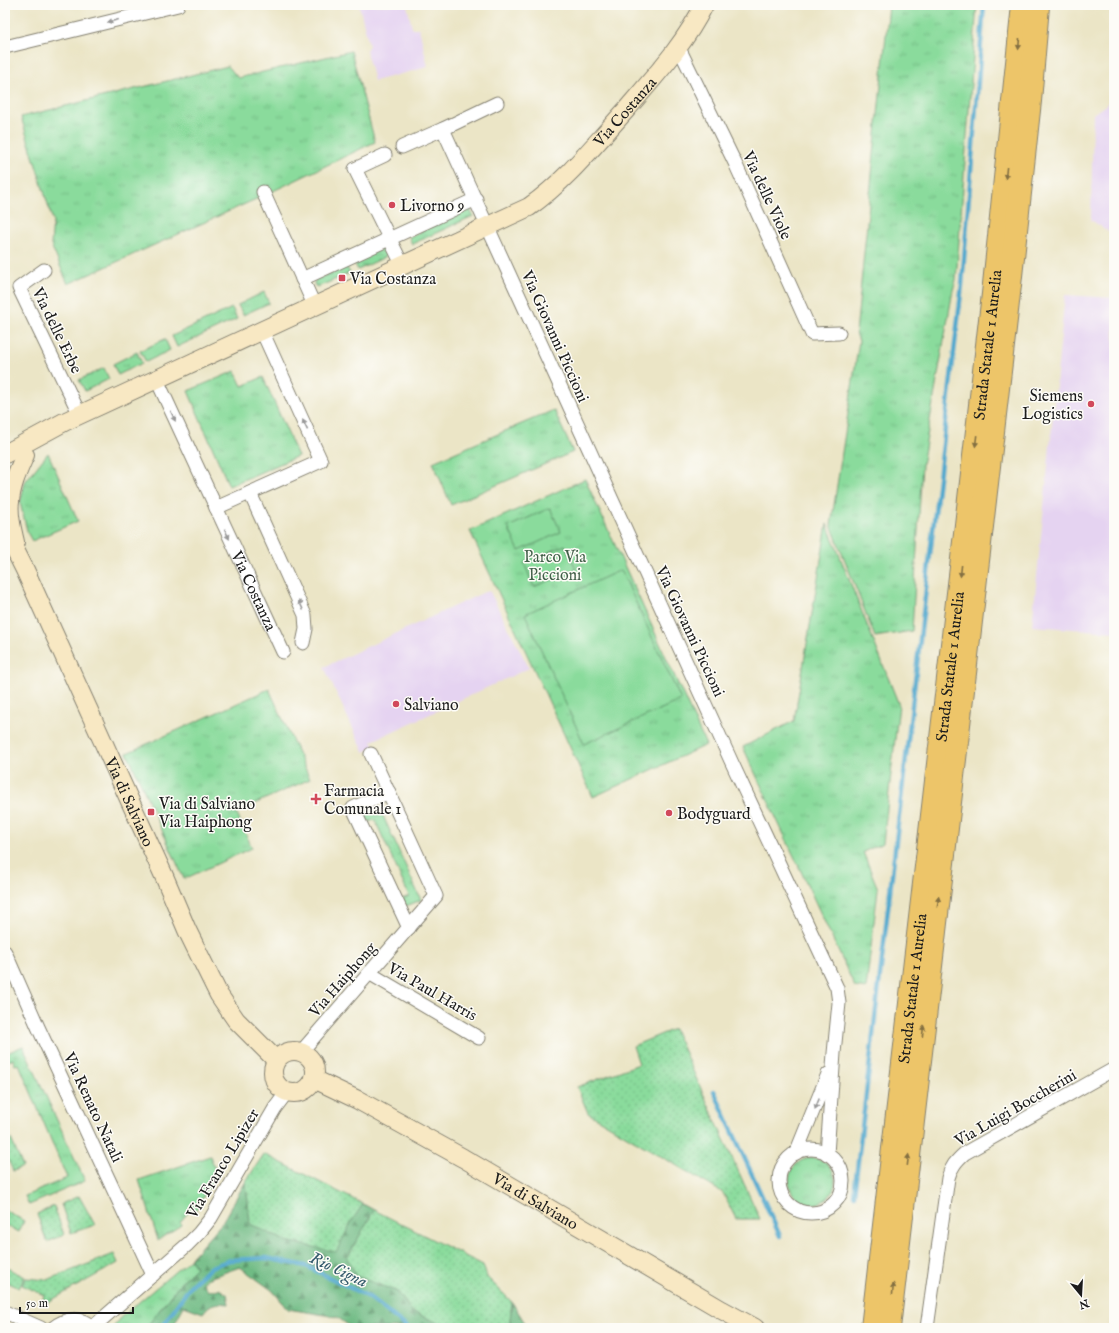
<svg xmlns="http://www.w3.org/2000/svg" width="1119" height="1333" font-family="'IM FELL English',serif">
	<defs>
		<pattern id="grass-tufts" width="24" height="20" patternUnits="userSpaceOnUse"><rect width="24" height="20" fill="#8adb9c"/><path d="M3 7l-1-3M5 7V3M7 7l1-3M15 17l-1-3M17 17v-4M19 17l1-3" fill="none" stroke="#76bb86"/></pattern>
		<pattern id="forest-firs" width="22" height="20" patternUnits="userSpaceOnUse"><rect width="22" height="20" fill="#6fbb84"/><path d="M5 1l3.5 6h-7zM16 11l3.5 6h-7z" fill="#5a976b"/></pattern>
		<pattern id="garden-dots" width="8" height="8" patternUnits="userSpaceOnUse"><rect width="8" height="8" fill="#8adb9c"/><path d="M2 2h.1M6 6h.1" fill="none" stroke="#76bb86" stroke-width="1.8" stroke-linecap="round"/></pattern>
	</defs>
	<rect width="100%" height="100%" fill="#fdfcf7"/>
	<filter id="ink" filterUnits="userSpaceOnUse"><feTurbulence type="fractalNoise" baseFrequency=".025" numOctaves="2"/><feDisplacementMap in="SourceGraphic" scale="8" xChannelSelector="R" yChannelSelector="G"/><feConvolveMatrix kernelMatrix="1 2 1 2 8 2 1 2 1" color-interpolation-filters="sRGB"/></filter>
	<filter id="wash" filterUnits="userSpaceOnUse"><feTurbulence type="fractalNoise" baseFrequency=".012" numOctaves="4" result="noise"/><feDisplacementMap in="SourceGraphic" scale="16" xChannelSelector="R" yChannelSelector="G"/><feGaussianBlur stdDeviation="0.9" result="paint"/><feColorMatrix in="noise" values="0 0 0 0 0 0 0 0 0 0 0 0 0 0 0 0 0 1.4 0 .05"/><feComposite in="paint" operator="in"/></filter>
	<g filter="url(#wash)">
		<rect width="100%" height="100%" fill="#ebe5c6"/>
		<path fill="#e5d3f1" d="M 359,5 L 407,5 L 412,28 L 419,28 L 428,67 L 374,81 L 366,51 L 369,45 Z
			M 1114,99 L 1114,235 L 1091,220 L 1093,114 Z
			M 1065,295 L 1114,298 L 1114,632 L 1032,626 Z
			M 489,590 L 529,668 L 372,741 L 375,747 L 364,752 L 324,667 Z"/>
		<path fill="url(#grass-tufts)" stroke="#537c5c" d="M 889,5 L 977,5 L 956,280 L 953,290 L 922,465 L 912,631 L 875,637 L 831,525 L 859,341 L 856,333 Z
			M 351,51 L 375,142 L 265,195 L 68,284 L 51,245 L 53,221 L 21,117 L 228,66 L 238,78 Z
			M 470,209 L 473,216 L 412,244 L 409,237 Z
			M 380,249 L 385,250 L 387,254 L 385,257 L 358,270 L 354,262 Z
			M 346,266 L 350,273 L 318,287 L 315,286 L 314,283 L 315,280 Z
			M 264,292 L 269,303 L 243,315 L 238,305 Z
			M 232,308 L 237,319 L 177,347 L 172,336 Z
			M 165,339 L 170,350 L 146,362 L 140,351 Z
			M 137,352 L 142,363 L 118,375 L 113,364 Z
			M 104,368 L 109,379 L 85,391 L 79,380 Z
			M 235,371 L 242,386 L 263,377 L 298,456 L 229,486 L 188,391 Z
			M 554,410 L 573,452 L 451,505 L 433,462 Z
			M 48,453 L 78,521 L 32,541 L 28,534 L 20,503 L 25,482 Z
			M 585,479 L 706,745 L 593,797 L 470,531 Z
			M 827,524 L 899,705 L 883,843 L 863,852 L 878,889 L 866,989 L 855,987 L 743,747 L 794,721 Z
			M 269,689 L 310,779 L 236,812 L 252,848 L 184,879 L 127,753 Z
			M 380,809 L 421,900 L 406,906 L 402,899 L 409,896 L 375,820 L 368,822 L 365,815 Z
			M 23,1046 L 85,1181 L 29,1205 L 25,1196 L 67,1178 L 19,1064 L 15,1065 L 13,1059 L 5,1062 L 5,1054 Z
			M 210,1156 L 217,1174 L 195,1211 L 191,1209 L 180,1222 L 181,1225 L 158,1240 L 139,1180 Z
			M789 1181a23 23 0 1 1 46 0a23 23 0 1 1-46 0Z
			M 190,1259 L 196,1267 L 178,1286 L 146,1328 L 113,1328 L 119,1319 Z"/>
		<path fill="url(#forest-firs)" stroke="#466c50" d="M 246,1181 L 250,1224 L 286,1241 L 336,1251 L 353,1219 L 363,1204 L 374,1210 L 347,1258 L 357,1276 L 398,1292 L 412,1312 L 439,1323 L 447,1328 L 352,1328 L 337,1317 L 288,1309 L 273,1291 L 240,1267 L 206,1279 L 203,1283 L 208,1291 L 219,1289 L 227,1294 L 229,1304 C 216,1303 211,1302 203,1313 L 184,1306 L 172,1328 L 146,1328 L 178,1286 L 196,1267 L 190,1259 L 221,1224 Z
			M 512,1302 L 528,1328 L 509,1328 Z"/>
		<path fill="url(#garden-dots)" stroke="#537c5c" d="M 674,1029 L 760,1219 L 736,1219 L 723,1193 L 588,1113 L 577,1087 L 639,1064 L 633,1046 Z
			M 11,1139 L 23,1167 L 13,1171 L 5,1153 L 5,1142 Z
			M 264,1154 L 363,1204 L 353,1219 L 336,1252 L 286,1241 L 250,1224 L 246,1181 Z
			M 79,1196 L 95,1225 L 71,1233 L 61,1204 Z
			M 54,1206 L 64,1235 L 47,1242 L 37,1214 Z
			M 5,1210 L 24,1221 L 19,1232 L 5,1226 Z
			M 374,1210 L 483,1265 L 487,1277 L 512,1302 L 509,1328 L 447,1328 L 439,1323 L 412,1312 L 398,1292 L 357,1276 L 347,1258 Z
			M 114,1254 L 118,1263 L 48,1302 L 43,1299 L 44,1295 L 22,1285 L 26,1278 L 47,1280 Z
			M 5,1267 L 25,1277 L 19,1288 L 5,1281 Z"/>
		<path fill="#8adb9c" stroke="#537c5c" d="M 550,508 L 561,532 L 519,551 L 508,527 Z
			M 565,545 L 576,569 L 534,587 L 524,563 Z
			M 621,570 L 681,700 L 584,744 L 525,614 Z"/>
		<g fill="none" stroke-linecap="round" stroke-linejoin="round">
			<path stroke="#52a9ce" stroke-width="4.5" d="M 714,1091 L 780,1236
				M 854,1195 L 962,285 L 984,5
				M 161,1328 L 191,1285 L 211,1267 L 230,1260 L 266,1258 L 306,1266 L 369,1297 L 408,1328"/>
		</g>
	</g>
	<g filter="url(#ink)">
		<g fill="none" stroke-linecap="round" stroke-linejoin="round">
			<g stroke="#848071" stroke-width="15">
				<g id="street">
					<path d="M 678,46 L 735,163 L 812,334 L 839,333"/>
					<path d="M 5,47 L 178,5"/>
					<path d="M 497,103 L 443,129 L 732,763 L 837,988 L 839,1003 L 834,1053 L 827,1154"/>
					<path d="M 402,147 L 443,129"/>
					<path d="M 385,155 L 355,169 L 403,266"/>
					<path d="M 263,192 L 315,307"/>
					<path d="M 44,270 L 19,288 L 80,415"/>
					<path d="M 302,279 L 476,199"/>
					<path id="s1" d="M 157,380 L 283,652"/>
					<path d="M 250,493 L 305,615 L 306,629 L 303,643"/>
					<path d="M 216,508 L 321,461 L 262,331"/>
					<path d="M 389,792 L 353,808 L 409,928"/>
					<path d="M 5,952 L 38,1027 L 153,1275"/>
					<path d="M 369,973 L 479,1038"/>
					<path d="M 301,1052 L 436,896 L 371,754"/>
					<circle cx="811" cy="1181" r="32"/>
					<path d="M 796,1153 L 828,1074"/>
					<path d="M 5,1312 L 41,1328"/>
					<path d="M 93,1327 L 188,1244 L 199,1233 L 211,1218 L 275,1108 L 287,1092"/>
					<path d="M 53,1328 C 66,1317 81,1316 93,1328"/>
					<path d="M 927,1328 L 948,1178 C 951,1167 956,1161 965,1153 L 1114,1069"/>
				</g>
			</g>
			<g stroke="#848071" stroke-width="20">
				<g id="secondary">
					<path id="s2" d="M 5,454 L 64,422 L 529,207 C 567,180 595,144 626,110 C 654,77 685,44 704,5"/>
					<path id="s3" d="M 5,530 L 25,570 L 164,876 L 187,930 L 213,983 L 219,995 L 236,1020 L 276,1060"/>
					<path d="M 15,542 C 12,529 8,515 10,502 C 11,485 19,469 25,455"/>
					<circle cx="294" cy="1072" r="21"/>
					<path id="s4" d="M 314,1079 L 358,1100 L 463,1158 L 722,1310 L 755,1328"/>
				</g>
			</g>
			<g stroke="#848071" stroke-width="24">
				<g id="highway">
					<path id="s5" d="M 872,1328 L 993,294 L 1023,5"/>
					<path d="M 889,1328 L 1010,285 L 1030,101 L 1038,6"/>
				</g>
			</g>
			<use href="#street" stroke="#fff" stroke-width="13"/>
			<use href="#secondary" stroke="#f8e8c3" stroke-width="18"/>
			<use href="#highway" stroke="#edc569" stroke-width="22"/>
		</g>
		<defs><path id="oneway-solid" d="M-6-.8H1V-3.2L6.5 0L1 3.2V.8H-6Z"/></defs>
		<g fill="#999">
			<use href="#oneway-solid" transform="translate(113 21) rotate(166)"/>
			<use href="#oneway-solid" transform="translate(173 416) rotate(65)"/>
			<use href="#oneway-solid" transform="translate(305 425) rotate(-115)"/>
			<use href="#oneway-solid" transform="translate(227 534) rotate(65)"/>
			<use href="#oneway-solid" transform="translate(301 605) rotate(-114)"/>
			<use href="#oneway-solid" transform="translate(817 1104) rotate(112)"/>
		</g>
		<g fill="#847042">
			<use href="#oneway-solid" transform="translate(1019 44) rotate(95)"/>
			<use href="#oneway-solid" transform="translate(1006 173) rotate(96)"/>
			<use href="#oneway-solid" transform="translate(976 441) rotate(97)"/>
			<use href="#oneway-solid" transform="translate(961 571) rotate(96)"/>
			<use href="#oneway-solid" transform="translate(938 902) rotate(-83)"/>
			<use href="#oneway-solid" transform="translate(923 1031) rotate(-83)"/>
			<use href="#oneway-solid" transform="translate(908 1160) rotate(-83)"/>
			<use href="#oneway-solid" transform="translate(893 1289) rotate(-84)"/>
		</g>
	</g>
	<g fill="#d1495b" stroke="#fdfcf7" stroke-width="1.5">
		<circle cx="392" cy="205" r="4"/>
		<rect x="338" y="274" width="8" height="8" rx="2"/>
		<circle cx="1091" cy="404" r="4"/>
		<circle cx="396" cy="704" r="4"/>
		<path d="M314 793h4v4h4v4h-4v4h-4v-4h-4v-4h4z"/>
		<rect x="147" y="808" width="8" height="8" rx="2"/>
		<circle cx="669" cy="813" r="4"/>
	</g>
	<g text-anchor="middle" stroke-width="3" stroke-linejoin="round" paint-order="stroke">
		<g font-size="16" fill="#1c1c1c" stroke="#fdfcf7">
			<text dy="6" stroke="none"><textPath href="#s2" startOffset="715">Via Costanza</textPath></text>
			<text transform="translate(768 195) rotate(65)" y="6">Via delle Viole</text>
			<text transform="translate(58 330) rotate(64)" y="6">Via delle Erbe</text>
			<text transform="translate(556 336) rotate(66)" y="6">Via Giovanni Piccioni</text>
			<text dy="6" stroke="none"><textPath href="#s5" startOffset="990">Strada Statale 1 Aurelia</textPath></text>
			<text dy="6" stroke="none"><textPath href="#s1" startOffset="232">Via Costanza</textPath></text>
			<text transform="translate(691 631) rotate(65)" y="6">Via Giovanni Piccioni</text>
			<text dy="6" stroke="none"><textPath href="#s5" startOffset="666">Strada Statale 1 Aurelia</textPath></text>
			<text dy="6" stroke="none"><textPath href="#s3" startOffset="299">Via di Salviano</textPath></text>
			<text transform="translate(342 979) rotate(-49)" y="6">Via Haiphong</text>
			<text dy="6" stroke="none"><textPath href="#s5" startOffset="342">Strada Statale 1 Aurelia</textPath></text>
			<text transform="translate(433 991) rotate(30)" y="6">Via Paul Harris</text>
			<text transform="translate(94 1107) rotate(65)" y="6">Via Renato Natali</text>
			<text transform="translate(1015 1107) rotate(-30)" y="6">Via Luigi Boccherini</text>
			<text transform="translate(222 1163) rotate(-59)" y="6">Via Franco Lipizer</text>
			<text dy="6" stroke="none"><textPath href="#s4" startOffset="253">Via di Salviano</textPath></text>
		</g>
		<g font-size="16" fill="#1c1c1c" stroke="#fdfcf7" text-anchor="start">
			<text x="400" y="211">Livorno 9</text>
			<text x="350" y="284">Via Costanza</text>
			<text x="1083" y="401" text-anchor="end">Siemens<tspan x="1083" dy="18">Logistics</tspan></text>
			<text x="404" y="710">Salviano</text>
			<text x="324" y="796">Farmacia<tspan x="324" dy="18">Comunale 1</tspan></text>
			<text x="159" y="809">Via di Salviano<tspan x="159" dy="18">Via Haiphong</tspan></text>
			<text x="677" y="819">Bodyguard</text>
		</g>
		<g font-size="16" fill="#425f49" stroke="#fdfcf7">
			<text x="555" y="562">Parco Via<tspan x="555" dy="18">Piccioni</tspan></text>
		</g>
		<g font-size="17" font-style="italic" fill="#345b6c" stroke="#fdfcf7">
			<text transform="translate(339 1269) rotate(25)" y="6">Rio Cigna</text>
		</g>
	</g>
	<rect width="1119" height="1333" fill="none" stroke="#fdfcf7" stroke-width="20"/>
	<g transform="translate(1081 1295) rotate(162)" stroke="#fdfcf7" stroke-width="3" paint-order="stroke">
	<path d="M0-3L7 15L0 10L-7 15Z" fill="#1c1c1c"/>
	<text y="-6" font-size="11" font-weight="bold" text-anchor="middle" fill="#1c1c1c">N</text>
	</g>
	<path d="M20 1307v6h113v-6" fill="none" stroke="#1c1c1c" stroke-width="2"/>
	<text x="26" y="1307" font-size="12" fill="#1c1c1c" stroke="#fdfcf7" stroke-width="3" paint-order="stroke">50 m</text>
</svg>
